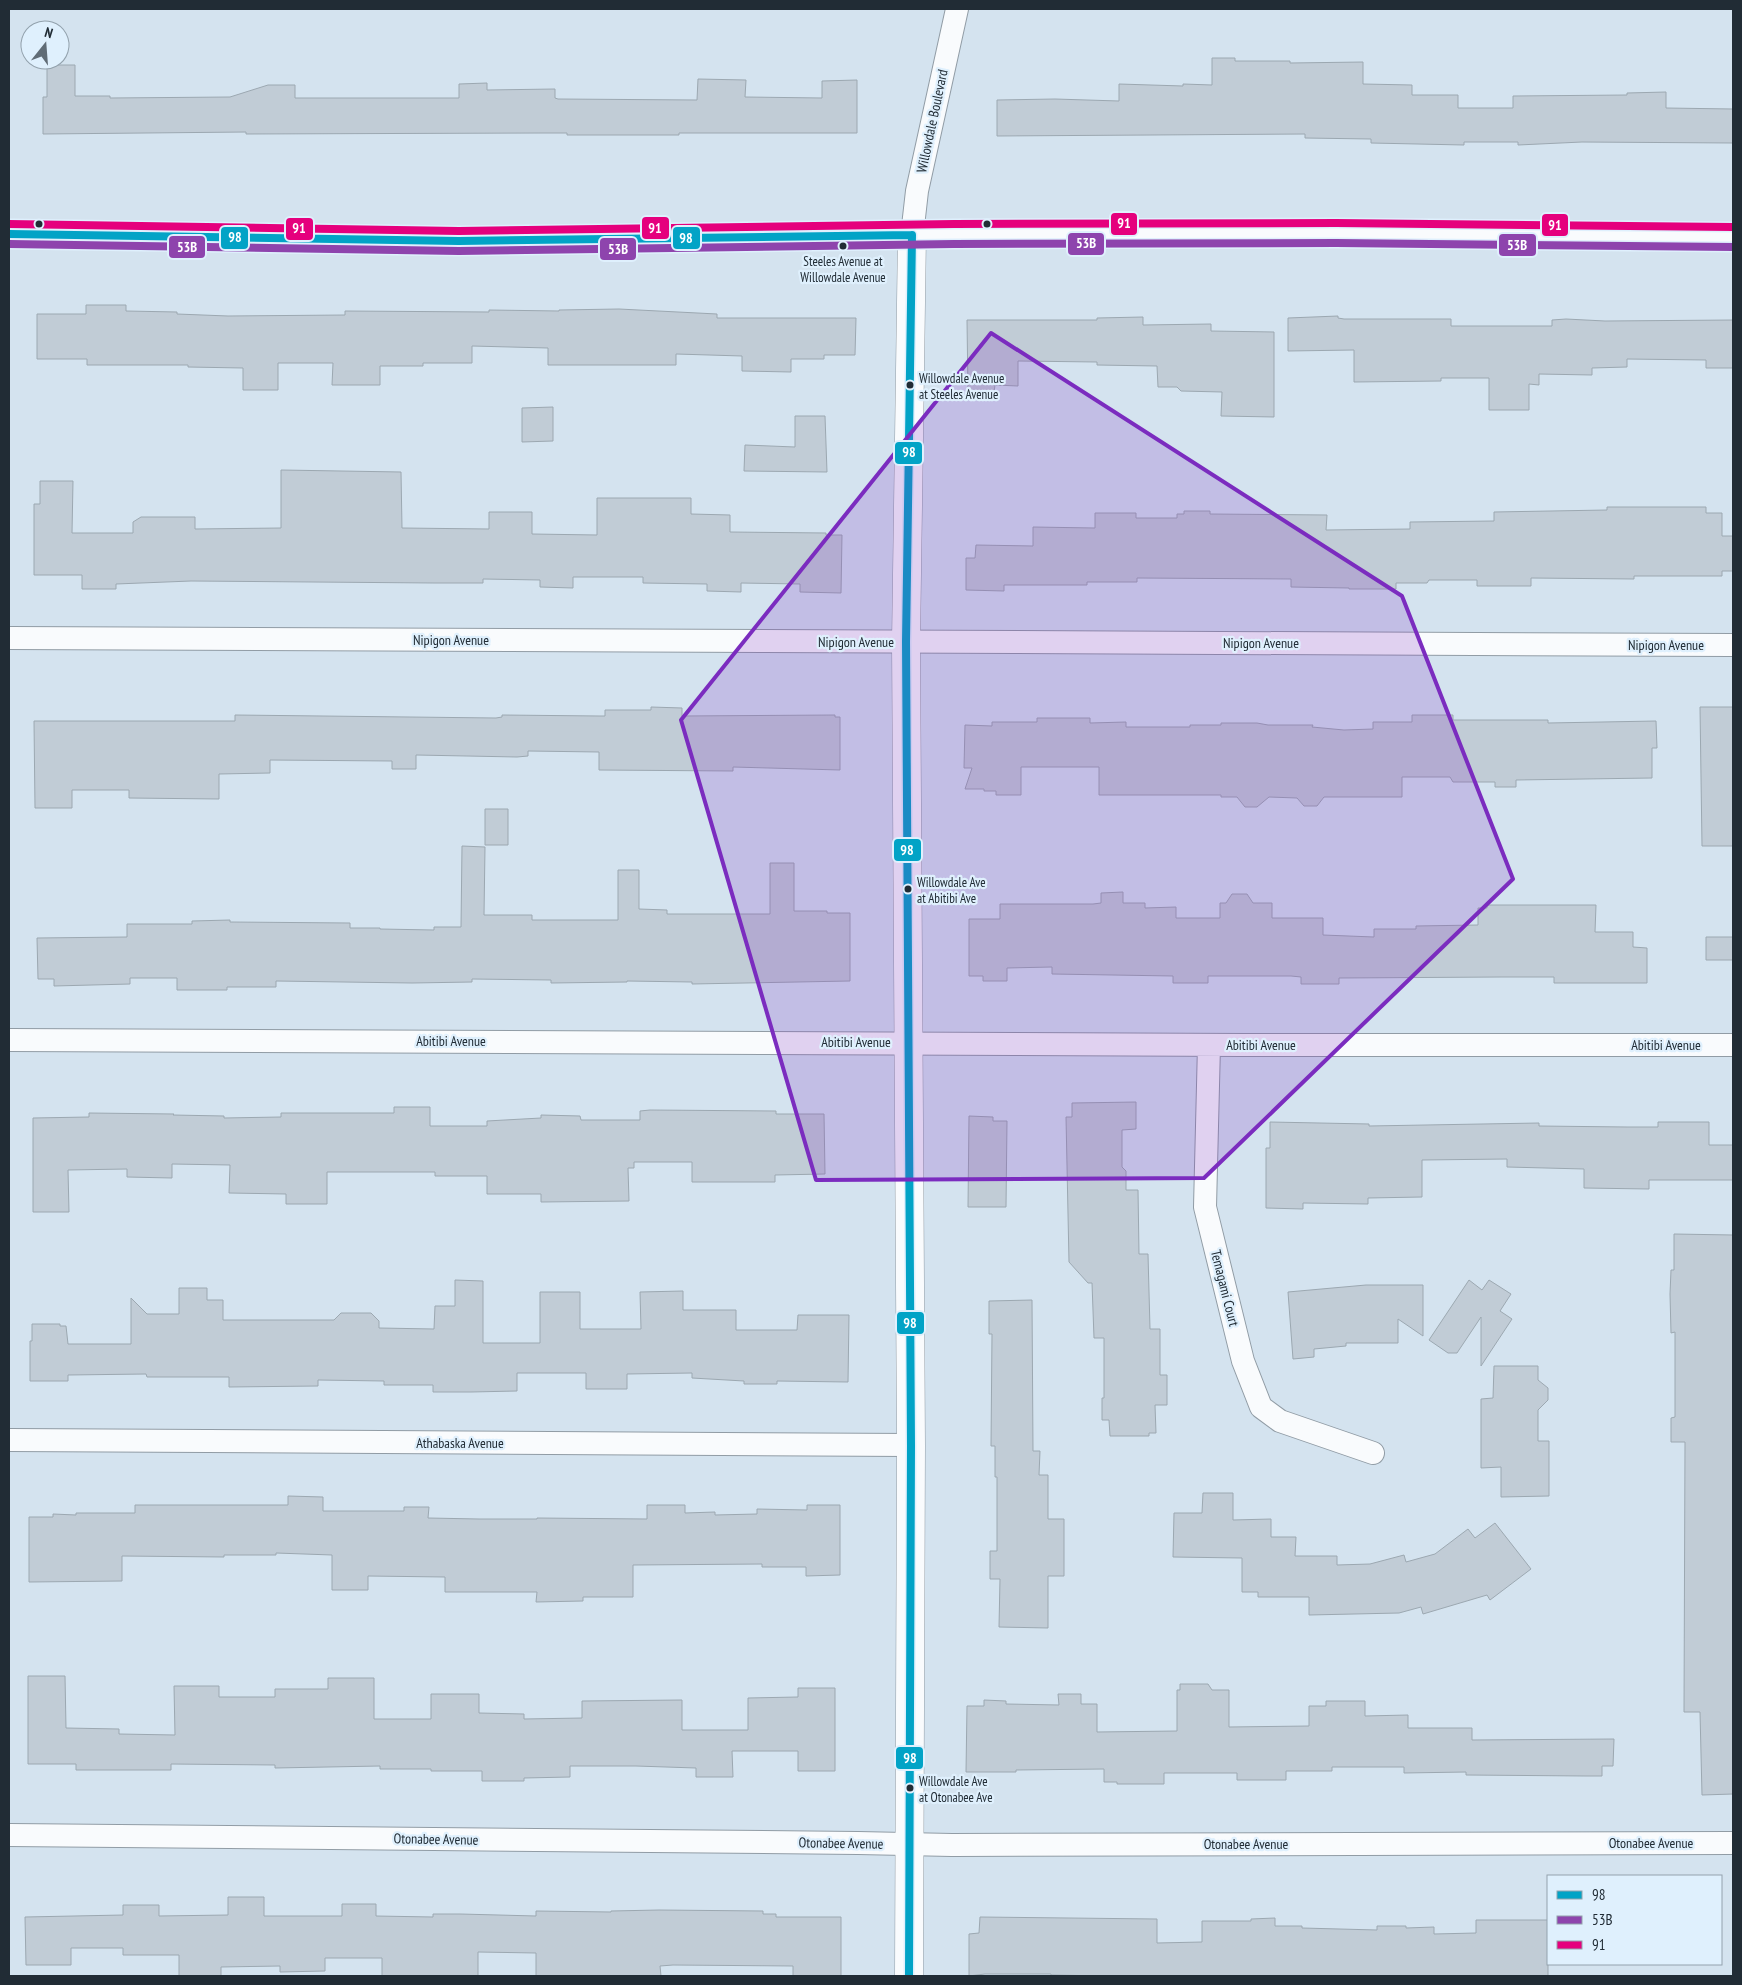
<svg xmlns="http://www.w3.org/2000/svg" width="1742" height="1985" font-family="'PT Sans Narrow',sans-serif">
	<rect width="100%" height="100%" fill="#d4e3ef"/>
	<path fill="#c1ccd6" stroke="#9ca8b1" d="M 1212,58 L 1235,58 L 1235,61 L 1290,61 L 1290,63 L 1363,62 L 1363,84 L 1412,85 L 1412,95 L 1458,95 L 1458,108 L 1513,108 L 1513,96 L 1627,95 L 1627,93 L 1666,92 L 1666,108 L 1733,109 L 1733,143 L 1582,142 L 1518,145 L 1518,142 L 1464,142 L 1464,145 L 1371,143 L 1371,139 L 1305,138 L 1305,134 L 997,136 L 997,100 L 1055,99 L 1119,101 L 1119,84 L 1183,86 L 1183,84 L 1212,85 Z
		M 47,65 L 75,65 L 75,96 L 110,96 L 110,98 L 230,97 L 268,85 L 295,85 L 295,98 L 459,98 L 459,84 L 487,83 L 487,90 L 555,89 L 555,98 L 558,99 L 697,100 L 698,79 L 746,80 L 745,97 L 822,98 L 822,81 L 857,80 L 857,133 L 679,133 L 679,135 L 567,135 L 567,133 L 543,133 L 246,134 L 246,132 L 43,134 L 43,97 L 47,97 Z
		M 86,305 L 126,305 L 126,311 L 177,312 L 177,314 L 228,316 L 345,315 L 345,311 L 489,312 L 489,310 L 559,311 L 559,310 L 619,309 L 717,314 L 717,318 L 856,318 L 855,355 L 824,355 L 824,359 L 791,359 L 791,372 L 742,371 L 742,356 L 676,354 L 676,365 L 548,365 L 548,348 L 472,346 L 472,363 L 423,363 L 423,366 L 380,366 L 380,385 L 332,385 L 333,363 L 278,363 L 278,390 L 243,390 L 243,368 L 188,367 L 188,365 L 87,365 L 87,359 L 37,359 L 37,314 L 86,314 Z
		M 1338,316 L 1338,318 L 1344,319 L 1451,319 L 1451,326 L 1552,326 L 1552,320 L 1566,319 L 1605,321 L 1733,320 L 1733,368 L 1706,368 L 1706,360 L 1627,359 L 1627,367 L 1592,368 L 1592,375 L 1539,374 L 1539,385 L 1529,384 L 1529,410 L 1489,410 L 1489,378 L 1441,378 L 1441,381 L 1354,382 L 1354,350 L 1288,351 L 1288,318 Z
		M 1143,317 L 1143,325 L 1211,324 L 1211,331 L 1274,332 L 1274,417 L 1221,416 L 1222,392 L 1181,391 L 1177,387 L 1158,387 L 1157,366 L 1097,365 L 1097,362 L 1018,361 L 1018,386 L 995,385 L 994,392 L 968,392 L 967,320 L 1097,320 L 1097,318 Z
		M 553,407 L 553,441 L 522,442 L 522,408 Z
		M 795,416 L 825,416 L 827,472 L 744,471 L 745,445 L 795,447 Z
		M 281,470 L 401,472 L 402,528 L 489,529 L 489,512 L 532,512 L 532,534 L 597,535 L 597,498 L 691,498 L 691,514 L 730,515 L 730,532 L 826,533 L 826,535 L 842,535 L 841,593 L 800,592 L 800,584 L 741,583 L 741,592 L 707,591 L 707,584 L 643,583 L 643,577 L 573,577 L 573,588 L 540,587 L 540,580 L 483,579 L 483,583 L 434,583 L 191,581 L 116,584 L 116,589 L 82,589 L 82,575 L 34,575 L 34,504 L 40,504 L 40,481 L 73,481 L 72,533 L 133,533 L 133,522 L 141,517 L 195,517 L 195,529 L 281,528 Z
		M 1607,507 L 1706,507 L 1706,513 L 1722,513 L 1722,536 L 1733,536 L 1733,571 L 1722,571 L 1722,576 L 1634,576 L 1634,579 L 1531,578 L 1531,586 L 1477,586 L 1477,580 L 1429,580 L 1427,583 L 1396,583 L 1396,589 L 1349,589 L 1349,588 L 1291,587 L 1291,579 L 1137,578 L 1137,582 L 1087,582 L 1087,585 L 1004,585 L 1004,591 L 966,590 L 966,558 L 975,558 L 976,545 L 1033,546 L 1033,527 L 1095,528 L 1095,513 L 1136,513 L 1136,518 L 1177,518 L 1177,514 L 1184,514 L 1184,511 L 1210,511 L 1210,514 L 1327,515 L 1326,530 L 1410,529 L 1410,522 L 1494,521 L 1494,512 L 1607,510 Z
		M 651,707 L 682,708 L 682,716 L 835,715 L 835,717 L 840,717 L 840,770 L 733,767 L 733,771 L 599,770 L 599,752 L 528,751 L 528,756 L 517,757 L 416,755 L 416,769 L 392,769 L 392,761 L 270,760 L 270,773 L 219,774 L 219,799 L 129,798 L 129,790 L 72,790 L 72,808 L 35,808 L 34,721 L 235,721 L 235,715 L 496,718 L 502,717 L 502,715 L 599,716 L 605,716 L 605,710 L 651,710 Z
		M 1700,707 L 1733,707 L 1733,846 L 1702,846 Z
		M 1412,715 L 1453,715 L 1453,720 L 1548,720 L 1548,723 L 1656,721 L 1657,748 L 1652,748 L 1652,778 L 1516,780 L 1516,787 L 1495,787 L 1495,782 L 1453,782 L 1450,777 L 1402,777 L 1402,797 L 1324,797 L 1317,806 L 1304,806 L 1297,798 L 1269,797 L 1257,807 L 1245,807 L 1237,797 L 1221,797 L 1221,795 L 1099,795 L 1099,767 L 1021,767 L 1021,795 L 996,795 L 996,791 L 984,791 L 984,789 L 965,789 L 972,768 L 964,768 L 965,725 L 992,726 L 992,722 L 1037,722 L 1037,718 L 1090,718 L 1090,723 L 1126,722 L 1126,727 L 1190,727 L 1190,725 L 1221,725 L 1221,723 L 1257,723 L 1268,725 L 1313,725 L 1312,727 L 1344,730 L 1373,729 L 1373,722 L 1412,722 Z
		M 485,809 L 508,809 L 508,845 L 485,845 Z
		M 462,846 L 485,847 L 484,915 L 532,915 L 532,920 L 618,920 L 618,870 L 639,870 L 639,909 L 667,910 L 667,914 L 770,914 L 770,863 L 794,863 L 794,911 L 827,911 L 827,913 L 850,913 L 850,981 L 692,984 L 692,982 L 627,981 L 627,982 L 551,983 L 551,980 L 472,979 L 472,982 L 412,983 L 276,981 L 276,987 L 227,987 L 227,990 L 177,990 L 177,978 L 130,978 L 130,984 L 54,986 L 54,979 L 38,979 L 37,938 L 127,937 L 127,924 L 192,924 L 192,921 L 230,920 L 230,922 L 350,923 L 350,928 L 380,928 L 380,929 L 434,930 L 434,927 L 461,927 Z
		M 1123,892 L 1123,903 L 1145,903 L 1145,908 L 1176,907 L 1176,918 L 1220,918 L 1220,903 L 1226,903 L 1232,894 L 1247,894 L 1253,903 L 1272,903 L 1272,918 L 1323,918 L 1323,935 L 1374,937 L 1374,929 L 1416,929 L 1416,926 L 1478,925 L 1478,908 L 1487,908 L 1487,905 L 1596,905 L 1595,932 L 1633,932 L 1633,947 L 1647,948 L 1647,983 L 1554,983 L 1554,977 L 1501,977 L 1339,978 L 1339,984 L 1301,984 L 1301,977 L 1291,976 L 1208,976 L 1208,983 L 1173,983 L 1173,976 L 1052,974 L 1052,967 L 1007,968 L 1007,981 L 983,981 L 983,976 L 969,976 L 969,919 L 1000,919 L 1000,904 L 1093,904 L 1101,903 L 1101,893 Z
		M 1706,937 L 1733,937 L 1733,960 L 1706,960 Z
		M 1136,1102 L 1136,1129 L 1122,1130 L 1122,1167 L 1126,1171 L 1126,1190 L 1138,1190 L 1139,1254 L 1148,1254 L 1150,1329 L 1160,1329 L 1160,1375 L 1167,1375 L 1167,1405 L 1155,1405 L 1156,1433 L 1149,1433 L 1149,1436 L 1110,1436 L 1109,1420 L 1102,1420 L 1102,1398 L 1104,1398 L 1104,1338 L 1094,1338 L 1092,1283 L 1088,1283 L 1069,1262 L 1066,1117 L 1072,1117 L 1072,1103 Z
		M 394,1107 L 430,1107 L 430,1126 L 487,1126 L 487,1121 L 541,1118 L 541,1115 L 580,1116 L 581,1120 L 640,1120 L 640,1111 L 650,1110 L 776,1111 L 776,1114 L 824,1114 L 825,1174 L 775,1175 L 775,1182 L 692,1182 L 692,1162 L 634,1162 L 634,1168 L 628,1168 L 629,1201 L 541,1202 L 541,1194 L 487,1194 L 487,1176 L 435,1176 L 435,1172 L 327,1172 L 327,1204 L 286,1204 L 286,1194 L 229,1193 L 230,1165 L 172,1164 L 172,1178 L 127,1177 L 127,1169 L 68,1170 L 69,1212 L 33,1212 L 33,1118 L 89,1117 L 89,1113 L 174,1114 L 173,1115 L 224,1116 L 224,1118 L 281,1117 L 281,1113 L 394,1113 Z
		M 969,1116 L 993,1117 L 993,1121 L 1007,1121 L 1006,1207 L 968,1207 Z
		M 1270,1122 L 1369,1124 L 1369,1126 L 1539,1123 L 1539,1126 L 1627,1127 L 1658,1127 L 1658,1122 L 1709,1122 L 1709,1145 L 1733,1145 L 1733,1180 L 1649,1180 L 1649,1189 L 1584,1188 L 1584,1169 L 1507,1167 L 1507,1159 L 1422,1160 L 1422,1197 L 1368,1198 L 1368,1204 L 1303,1203 L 1303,1209 L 1266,1208 L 1266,1148 L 1270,1148 Z
		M 1674,1234 L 1733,1235 L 1733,1794 L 1702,1795 L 1700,1712 L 1684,1712 L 1685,1442 L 1671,1442 L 1671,1418 L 1675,1417 L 1675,1332 L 1671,1333 L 1670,1294 L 1671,1270 L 1674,1270 Z
		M 455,1280 L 483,1281 L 483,1343 L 540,1343 L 540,1292 L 580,1292 L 580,1329 L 641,1329 L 640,1292 L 683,1291 L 683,1310 L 736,1310 L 736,1330 L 797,1330 L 798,1315 L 849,1315 L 848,1382 L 777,1381 L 777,1384 L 744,1384 L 744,1381 L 692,1378 L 692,1373 L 627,1374 L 627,1389 L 586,1389 L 586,1373 L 517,1373 L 517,1391 L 471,1392 L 433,1392 L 433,1385 L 384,1385 L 384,1381 L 318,1380 L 318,1386 L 229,1387 L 229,1377 L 147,1377 L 146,1374 L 68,1375 L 68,1381 L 30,1381 L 30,1341 L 32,1341 L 32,1324 L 60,1324 L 60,1326 L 66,1326 L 68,1344 L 131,1344 L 131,1298 L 147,1314 L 179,1314 L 179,1288 L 207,1288 L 207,1300 L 223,1300 L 223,1320 L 334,1320 L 341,1313 L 371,1313 L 379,1321 L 379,1328 L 434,1329 L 435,1306 L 455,1306 Z
		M 1469,1280 L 1482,1290 L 1489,1280 L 1511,1294 L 1500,1311 L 1512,1319 L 1481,1366 L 1481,1317 L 1457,1353 L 1448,1353 L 1429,1340 Z
		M 1366,1285 L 1423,1285 L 1423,1336 L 1398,1319 L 1398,1343 L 1346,1343 L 1346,1346 L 1314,1349 L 1314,1357 L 1293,1359 L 1288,1292 Z
		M 1032,1300 L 1033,1451 L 1040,1451 L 1039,1475 L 1048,1475 L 1048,1519 L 1064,1519 L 1064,1576 L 1048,1576 L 1048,1628 L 999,1627 L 1000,1579 L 990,1579 L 990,1551 L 997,1551 L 997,1477 L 995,1477 L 995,1446 L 991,1446 L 992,1334 L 989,1334 L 989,1301 Z
		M 1494,1366 L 1538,1366 L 1538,1380 L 1548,1388 L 1548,1400 L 1538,1410 L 1538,1441 L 1549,1441 L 1549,1496 L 1501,1497 L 1501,1467 L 1481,1468 L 1481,1399 L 1493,1398 Z
		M 1203,1493 L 1233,1493 L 1233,1520 L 1271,1519 L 1271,1537 L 1296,1537 L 1295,1556 L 1337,1556 L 1337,1565 L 1370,1564 L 1404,1555 L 1406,1562 L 1435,1554 L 1468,1529 L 1475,1538 L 1495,1523 L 1531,1569 L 1490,1600 L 1487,1595 L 1423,1614 L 1421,1607 L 1399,1613 L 1309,1615 L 1309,1597 L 1258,1597 L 1258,1592 L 1242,1592 L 1242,1558 L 1173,1557 L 1174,1513 L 1202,1513 Z
		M 288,1496 L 323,1497 L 323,1511 L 404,1511 L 404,1507 L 429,1507 L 428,1518 L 479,1519 L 537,1519 L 537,1518 L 647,1519 L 647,1505 L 685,1505 L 685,1513 L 715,1512 L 715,1515 L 757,1514 L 757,1509 L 807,1510 L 807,1505 L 840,1505 L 840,1575 L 806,1576 L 806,1567 L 762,1567 L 762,1564 L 633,1565 L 633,1597 L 583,1597 L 583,1601 L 536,1602 L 537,1592 L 445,1592 L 445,1577 L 368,1576 L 368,1590 L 332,1590 L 332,1555 L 276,1553 L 276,1555 L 224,1555 L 224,1557 L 122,1556 L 122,1581 L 29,1582 L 29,1517 L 53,1517 L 53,1514 L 76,1515 L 76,1513 L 135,1513 L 135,1505 L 288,1505 Z
		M 28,1676 L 65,1676 L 66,1728 L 119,1729 L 119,1734 L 175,1735 L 174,1686 L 219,1686 L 219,1697 L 275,1697 L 275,1689 L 328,1689 L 328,1678 L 374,1678 L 374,1719 L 431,1719 L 431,1694 L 479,1694 L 479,1713 L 524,1714 L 524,1719 L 582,1718 L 582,1701 L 682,1700 L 682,1730 L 748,1730 L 748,1698 L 798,1697 L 798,1688 L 835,1688 L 835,1771 L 798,1771 L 798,1751 L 732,1751 L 733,1777 L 696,1777 L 696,1768 L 636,1766 L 570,1766 L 570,1777 L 524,1778 L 524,1781 L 482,1781 L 482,1771 L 431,1771 L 431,1769 L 380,1769 L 380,1766 L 275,1768 L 275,1765 L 171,1764 L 171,1770 L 76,1770 L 76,1764 L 28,1764 Z
		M 1180,1684 L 1208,1684 L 1212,1690 L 1229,1690 L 1229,1727 L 1309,1726 L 1309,1706 L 1326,1706 L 1326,1701 L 1365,1701 L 1365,1716 L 1408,1715 L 1408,1728 L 1472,1728 L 1472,1740 L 1614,1739 L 1613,1766 L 1602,1766 L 1602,1776 L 1585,1776 L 1466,1775 L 1466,1772 L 1404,1773 L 1404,1767 L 1332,1767 L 1332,1771 L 1286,1771 L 1286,1780 L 1237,1780 L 1237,1773 L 1164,1773 L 1164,1784 L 1117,1784 L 1117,1782 L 1104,1782 L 1104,1769 L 1016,1770 L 1016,1772 L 966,1772 L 967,1706 L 984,1706 L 984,1700 L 1006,1701 L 1006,1704 L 1059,1705 L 1058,1694 L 1081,1694 L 1081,1704 L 1097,1704 L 1097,1732 L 1177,1731 L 1177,1690 L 1180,1690 Z
		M 228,1897 L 264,1897 L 264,1916 L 342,1916 L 342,1904 L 376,1904 L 376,1916 L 433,1917 L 433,1914 L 460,1914 L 536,1916 L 536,1911 L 611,1912 L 611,1911 L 659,1910 L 763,1911 L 763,1914 L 776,1914 L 776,1917 L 841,1917 L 841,1976 L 793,1976 L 793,1966 L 673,1965 L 660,1966 L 661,1976 L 536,1976 L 536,1953 L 478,1952 L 478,1976 L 382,1976 L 382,1958 L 325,1958 L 325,1971 L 280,1972 L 280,1966 L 221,1967 L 221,1976 L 179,1976 L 179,1955 L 123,1955 L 123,1948 L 71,1948 L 71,1965 L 26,1965 L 25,1917 L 123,1915 L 123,1905 L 159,1905 L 159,1916 L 228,1915 Z
		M 980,1917 L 1157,1919 L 1157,1943 L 1202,1942 L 1202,1921 L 1251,1921 L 1251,1919 L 1275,1918 L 1275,1926 L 1302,1926 L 1302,1928 L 1377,1930 L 1377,1926 L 1406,1926 L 1406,1928 L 1434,1927 L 1434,1934 L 1476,1933 L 1476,1920 L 1548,1920 L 1548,1976 L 1105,1976 L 1051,1975 L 1051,1974 L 985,1974 L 969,1976 L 969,1934 L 979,1933 Z"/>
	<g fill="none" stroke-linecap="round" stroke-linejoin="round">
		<g stroke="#919ca5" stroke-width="24">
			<path id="minor" d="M 912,235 L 917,191 L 957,9
				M 9,638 L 1733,645
				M 9,1040 L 1244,1045 L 1733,1045
				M 1209,1045 L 1205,1207 L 1243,1361 L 1261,1407 L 1280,1421 L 1373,1453
				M 9,1440 L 911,1445
				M 9,1835 L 858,1843 L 952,1845 L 1733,1843"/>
		</g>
		<g stroke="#919ca5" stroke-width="29">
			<path id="tertiary" d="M 909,1976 L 911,1445 L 906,642 L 912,235"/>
		</g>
		<g stroke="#919ca5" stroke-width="29">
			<path id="secondary" d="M 9,234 L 459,241 L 954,234 L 1336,233 L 1733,237"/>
		</g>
		<use href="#minor" stroke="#f9fbfd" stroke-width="22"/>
		<use href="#tertiary" stroke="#f9fbfd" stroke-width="28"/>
		<use href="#secondary" stroke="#f9fbfd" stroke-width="28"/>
		<g stroke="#dff0fd" stroke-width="11">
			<path id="bus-1" d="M 9,234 L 459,241 L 912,235
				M 909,1976 L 911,1445 L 906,642 L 912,235"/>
		</g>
		<g stroke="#dff0fd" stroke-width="11">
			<path id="bus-2" d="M 9,244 L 459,251 L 954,244 L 1336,243 L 1733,247"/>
		</g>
		<g stroke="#dff0fd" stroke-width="11">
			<path id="bus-3" d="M 9,224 L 459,231 L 954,224 L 1336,223 L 1733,227"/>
		</g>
		<use href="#bus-1" stroke="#02a3c6" stroke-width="8"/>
		<use href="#bus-2" stroke="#8e44ad" stroke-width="8"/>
		<use href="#bus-3" stroke="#e5007d" stroke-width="8"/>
	</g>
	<path fill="#7b2cbf" fill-opacity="0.2" stroke="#7b2cbf" stroke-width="4" stroke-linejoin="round" d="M 991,333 L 1402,596 L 1513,879 L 1204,1178 L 816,1180 L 681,720 Z"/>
	<g fill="#212c35" stroke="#dff0fd" stroke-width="2">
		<circle cx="39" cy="224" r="4.5"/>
		<circle cx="987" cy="224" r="4.5"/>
		<circle cx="843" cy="246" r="4.5"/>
		<circle cx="910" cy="385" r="4.5"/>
		<circle cx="908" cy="889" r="4.5"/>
		<circle cx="910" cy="1788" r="4.5"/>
	</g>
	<g text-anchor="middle" stroke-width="4.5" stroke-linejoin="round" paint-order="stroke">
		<g font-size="13" fill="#212c35" stroke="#dff0fd" text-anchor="start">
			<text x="843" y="266" text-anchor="middle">Steeles Avenue at<tspan x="843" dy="16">Willowdale Avenue</tspan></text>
			<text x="919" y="383">Willowdale Avenue<tspan x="919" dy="16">at Steeles Avenue</tspan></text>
			<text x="917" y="887">Willowdale Ave<tspan x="917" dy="16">at Abitibi Ave</tspan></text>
			<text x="919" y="1786">Willowdale Ave<tspan x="919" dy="16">at Otonabee Ave</tspan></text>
		</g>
		<g font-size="14" fill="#212c35" stroke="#dff0fd">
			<text transform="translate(932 121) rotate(-78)" y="5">Willowdale Boulevard</text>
			<text x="451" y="645">Nipigon Avenue</text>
			<text x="856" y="647">Nipigon Avenue</text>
			<text x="1261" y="648">Nipigon Avenue</text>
			<text x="1666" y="650">Nipigon Avenue</text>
			<text x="451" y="1046">Abitibi Avenue</text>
			<text x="856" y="1047">Abitibi Avenue</text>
			<text x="1261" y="1050">Abitibi Avenue</text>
			<text x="1666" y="1050">Abitibi Avenue</text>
			<text transform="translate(1225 1288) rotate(76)" y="5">Temagami Court</text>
			<text x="460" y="1448">Athabaska Avenue</text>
			<text transform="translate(436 1839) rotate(1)" y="5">Otonabee Avenue</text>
			<text transform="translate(841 1843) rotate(1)" y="5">Otonabee Avenue</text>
			<text x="1651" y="1848">Otonabee Avenue</text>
			<text x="1246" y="1849">Otonabee Avenue</text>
		</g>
	</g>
	<g stroke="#dff0fd" stroke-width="2">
		<rect x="1110" y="212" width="28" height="24" rx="5" fill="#e5007d"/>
		<rect x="1541" y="213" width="28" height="24" rx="5" fill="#e5007d"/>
		<rect x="641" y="216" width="29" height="24" rx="5" fill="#e5007d"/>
		<rect x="285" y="217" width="29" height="24" rx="5" fill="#e5007d"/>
		<rect x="220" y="226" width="29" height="24" rx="5" fill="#02a3c6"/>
		<rect x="672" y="226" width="29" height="24" rx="5" fill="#02a3c6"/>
		<rect x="1067" y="232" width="38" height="24" rx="5" fill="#8e44ad"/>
		<rect x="1498" y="233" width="39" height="24" rx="5" fill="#8e44ad"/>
		<rect x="168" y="235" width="38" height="24" rx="5" fill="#8e44ad"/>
		<rect x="599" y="237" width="38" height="24" rx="5" fill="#8e44ad"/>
		<rect x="894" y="441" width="29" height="24" rx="5" fill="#02a3c6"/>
		<rect x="893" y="838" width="29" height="24" rx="5" fill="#02a3c6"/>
		<rect x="896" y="1311" width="29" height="24" rx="5" fill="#02a3c6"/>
		<rect x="895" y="1746" width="29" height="24" rx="5" fill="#02a3c6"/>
	</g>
	<g font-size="14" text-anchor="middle" font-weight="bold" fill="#fff">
		<text x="1124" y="228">91</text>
		<text x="1555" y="230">91</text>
		<text x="655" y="233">91</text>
		<text x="299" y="233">91</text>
		<text x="235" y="242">98</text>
		<text x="686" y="243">98</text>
		<text x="1086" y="248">53B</text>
		<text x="1517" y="250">53B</text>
		<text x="187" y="252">53B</text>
		<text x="618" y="254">53B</text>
		<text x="909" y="457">98</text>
		<text x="907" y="855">98</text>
		<text x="910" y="1328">98</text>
		<text x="910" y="1763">98</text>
	</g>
	<rect width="1742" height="1985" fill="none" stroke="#212c35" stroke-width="20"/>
	<rect x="1547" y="1875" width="175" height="90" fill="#dff0fd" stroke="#93a2ad"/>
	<rect x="1557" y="1891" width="25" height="8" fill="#02a3c6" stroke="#93a2ad"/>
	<text x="1592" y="1900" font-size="15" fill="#212c35">98</text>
	<rect x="1557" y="1916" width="25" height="8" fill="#8e44ad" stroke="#93a2ad"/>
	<text x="1592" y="1925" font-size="15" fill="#212c35">53B</text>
	<rect x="1557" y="1941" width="25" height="8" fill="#e5007d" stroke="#93a2ad"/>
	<text x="1592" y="1950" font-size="15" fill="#212c35">91</text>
	<g transform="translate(45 45) rotate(17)"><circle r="24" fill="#dff0fd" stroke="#93a2ad"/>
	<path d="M0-4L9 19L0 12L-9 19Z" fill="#606c76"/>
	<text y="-8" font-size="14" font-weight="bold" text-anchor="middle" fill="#212c35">N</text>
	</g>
</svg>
